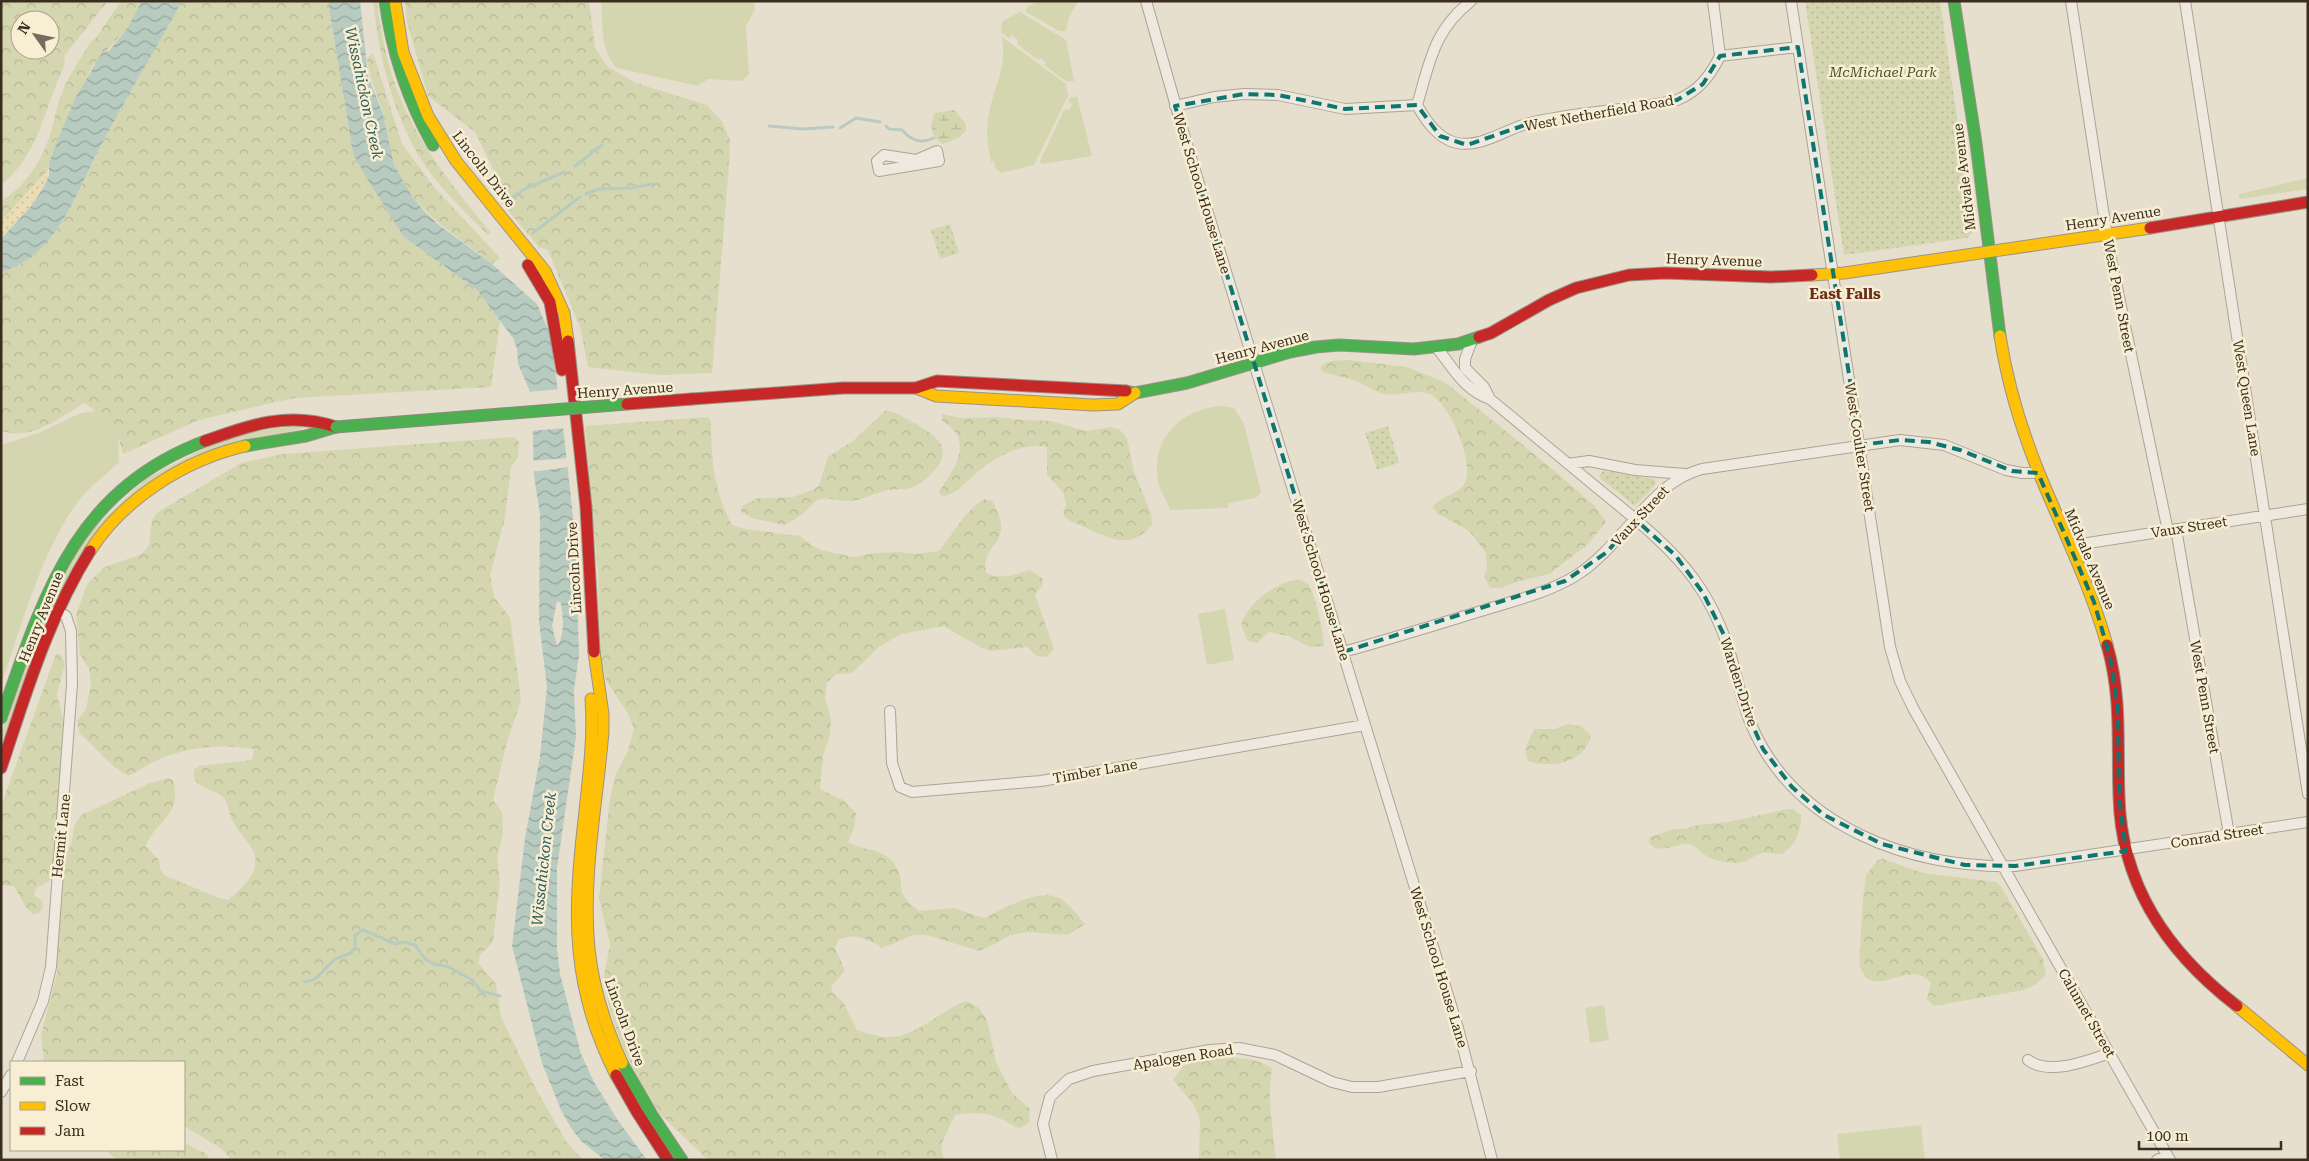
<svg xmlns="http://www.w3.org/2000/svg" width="2309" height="1161" font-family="'Roboto Serif',serif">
	<defs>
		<pattern id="forest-crowns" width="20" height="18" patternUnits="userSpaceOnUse" patternTransform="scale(1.25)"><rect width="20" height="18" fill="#d4d6af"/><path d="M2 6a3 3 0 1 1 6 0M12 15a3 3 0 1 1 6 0" fill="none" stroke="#b7b896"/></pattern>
		<pattern id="wetland-marsh" width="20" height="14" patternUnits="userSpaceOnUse" patternTransform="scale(1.25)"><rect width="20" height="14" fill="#d4d6af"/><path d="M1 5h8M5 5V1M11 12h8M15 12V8" fill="none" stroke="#b7b896"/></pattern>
		<pattern id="sand-dots" width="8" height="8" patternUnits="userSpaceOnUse" patternTransform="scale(1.25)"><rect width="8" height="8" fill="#eaddb4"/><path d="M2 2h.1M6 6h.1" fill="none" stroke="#c9be9a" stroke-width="1.8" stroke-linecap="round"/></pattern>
		<pattern id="park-dots" width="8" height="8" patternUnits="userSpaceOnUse" patternTransform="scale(1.25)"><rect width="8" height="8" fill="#d4d6af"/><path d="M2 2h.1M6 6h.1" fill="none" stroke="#b7b896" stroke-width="1.8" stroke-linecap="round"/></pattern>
		<pattern id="water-waves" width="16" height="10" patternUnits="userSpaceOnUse" patternTransform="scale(1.25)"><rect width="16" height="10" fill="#b8cbc1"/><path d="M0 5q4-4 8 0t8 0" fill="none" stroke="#97a59c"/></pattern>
	</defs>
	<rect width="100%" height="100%" fill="#e6dfce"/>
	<path fill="#d4d6af" d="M 601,1 L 754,1 L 755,10 L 746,26 L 749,74 L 742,81 L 708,79 L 698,86 L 617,68 C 600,53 603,22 601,1 Z
		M 1038,1 L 1078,1 L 1069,17 L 1066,31 L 1059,31 L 1026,12 L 1027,7 Z
		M 1020,12 L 1066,40 L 1074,81 L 1067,82 L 1044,65 L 1046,62 L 1041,58 L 1038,60 L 1017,44 L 1018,40 L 1012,35 L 1009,38 L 1001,32 L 1002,22 Z
		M 1002,37 L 1066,84 L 1068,96 L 1034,165 L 1001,173 L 996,169 L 994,161 L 991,162 C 988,146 985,131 989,114 C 994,85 1007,69 1002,37 Z
		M 1077,97 L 1092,156 L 1042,164 L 1040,161 L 1064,110 L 1070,109 L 1072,104 L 1068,101 L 1070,98 Z
		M 2308,178 L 2308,189 L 2239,199 L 2239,194 Z
		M 1222,406 L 1234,408 L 1244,424 L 1261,492 L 1256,498 L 1229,503 L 1228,508 L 1170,510 C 1167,500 1160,492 1158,481 C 1150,439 1182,408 1222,406 Z
		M 104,410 L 111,412 L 118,434 L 119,462 C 107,474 91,485 80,499 C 42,548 22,625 1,684 L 1,445 L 38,433 L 81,413 Z
		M 318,425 L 219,448 L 99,531 L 1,753 L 1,733 L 51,594 L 89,533 L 147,478 L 219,441 L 271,428 Z
		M 1225,609 L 1234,660 L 1207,665 L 1198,614 Z
		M 1604,1005 L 1609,1040 L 1590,1043 L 1585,1008 Z
		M 1921,1125 L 1925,1160 L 1840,1160 L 1837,1134 Z"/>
	<path fill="url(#forest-crowns)" fill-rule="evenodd" d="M 1,1 L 108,1 L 65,55 L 64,67 C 44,108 39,155 1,185 ZM 20,20 L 50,20 L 50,50 L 20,50 Z
		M 121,1 L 142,1 L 128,27 L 92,67 L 58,139 L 49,163 L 48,170 L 1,221 L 1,201 C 24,188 40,163 49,138 C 54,123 56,106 63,90 C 70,73 82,57 91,41 L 95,39 Z
		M 181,1 L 328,1 L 353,154 L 363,172 L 390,212 L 456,274 L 477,290 L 500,321 L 491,387 L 294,398 L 199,420 L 123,454 L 115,425 L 84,403 C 58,418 33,441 1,431 L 1,272 C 59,256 77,189 102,143 C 125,100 150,58 174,16 Z
		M 373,1 L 377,1 C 390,109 425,151 491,233 L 488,235 C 468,214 443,192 426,167 C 394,120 379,58 373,1 Z
		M 405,1 L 589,1 L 595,48 L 607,66 L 636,83 L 707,105 L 722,121 L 730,140 L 729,165 L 712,373 L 659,375 L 588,367 L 580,327 L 548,250 L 539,247 L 500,201 L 494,171 L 475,132 L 428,96 L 407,22 Z
		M 373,53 L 402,144 L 434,187 L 500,258 L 492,264 C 456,234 412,211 394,165 C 387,149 388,130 383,113 C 377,94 369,78 367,58 Z
		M 1349,360 L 1407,367 L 1446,383 L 1550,467 L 1594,505 L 1606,522 L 1587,545 L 1549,574 L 1516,582 L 1501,588 L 1490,588 L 1484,576 L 1487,568 L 1486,553 L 1469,531 L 1437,513 L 1433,507 C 1440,495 1460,495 1465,482 C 1474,461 1450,404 1430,394 C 1416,388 1399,397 1384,394 C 1375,392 1366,385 1356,381 C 1346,377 1334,376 1323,372 L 1320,368 C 1325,359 1339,361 1349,360 Z
		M 886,410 C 900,414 909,420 921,427 C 951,445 949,460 922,482 C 911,491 902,488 889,490 C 875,492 863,501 849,501 C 838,502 829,496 818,500 C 812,503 807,511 801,515 C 796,519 790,522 784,525 L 752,518 L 741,512 L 742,506 L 758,498 L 793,497 L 815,489 L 819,485 L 828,457 L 853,441 Z
		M 942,414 L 961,418 L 998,417 L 1021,420 L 1051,421 L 1086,431 L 1112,427 L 1120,430 L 1127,438 L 1134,472 L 1151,513 L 1152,525 C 1126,556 1101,532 1070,521 L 1065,517 L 1063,511 L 1066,506 L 1063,492 L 1047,475 L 1047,447 C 1021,442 996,457 976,473 C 964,484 958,493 942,497 L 939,492 C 949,476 968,453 956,433 C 953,428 946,424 942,420 Z
		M 708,417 L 711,421 C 711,457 714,493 732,525 L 745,529 L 800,536 L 810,544 L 821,550 L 853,557 L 874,553 L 898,552 L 916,554 L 939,551 C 954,533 965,510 985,499 L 992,501 C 1018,547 980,540 986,573 C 1002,580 1014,575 1030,570 L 1043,579 L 1042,586 L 1035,594 L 1054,649 L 1047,657 L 1037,656 L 1027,647 L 991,651 L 980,647 L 944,626 L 902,634 L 880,646 L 852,673 L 837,674 L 827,682 L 825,698 L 831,719 L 830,736 L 823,756 L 820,789 L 843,800 L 856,813 L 854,828 L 848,842 C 861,850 883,849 893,862 C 909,883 890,890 919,911 L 954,908 L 984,918 C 1004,909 1044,884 1064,901 C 1072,908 1079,917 1085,924 L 1068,935 L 1028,932 L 1010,935 L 995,944 L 979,951 L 927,935 L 914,935 L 882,948 C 867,939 856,933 839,939 L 835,948 L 845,971 L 831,986 L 833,993 L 843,1002 L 857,1030 C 866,1033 875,1036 884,1037 C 912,1041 942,1009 966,1001 L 979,1008 L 987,1020 L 996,1062 L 1012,1093 L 1030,1109 L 1029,1123 L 1020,1128 C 1012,1126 1006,1121 999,1118 C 987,1112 967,1112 955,1115 L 941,1145 L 944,1160 L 708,1160 L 660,1114 L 643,1087 L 623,1048 L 610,1010 L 603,980 L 610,945 L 599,898 L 610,799 L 615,776 L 628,751 L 634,728 L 627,712 L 606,680 L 599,651 L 598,574 L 585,426 Z
		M 514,437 L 519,441 L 518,457 L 511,467 L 505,518 L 490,575 L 494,597 L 510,617 L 521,700 L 507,742 L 493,800 L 502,812 L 503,834 L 497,858 L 500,880 L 493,942 L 481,954 L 478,963 L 496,984 L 501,1017 L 536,1089 L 565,1140 L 583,1160 L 231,1160 L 222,1149 L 184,1126 L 184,1062 L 44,1062 L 41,1035 L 57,973 L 57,952 L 64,859 L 71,845 L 75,824 L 81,815 L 150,783 L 169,778 L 173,780 C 183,816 155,821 146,846 L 159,860 L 160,868 L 164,875 L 219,898 L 228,900 C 241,889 261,872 254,853 C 249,841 238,832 232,820 C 228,811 229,800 219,794 C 208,787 192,788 194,770 L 199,766 L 252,760 L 254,749 C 224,744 191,746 162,758 C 150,763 139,771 128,776 C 109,766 97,748 80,734 L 77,721 L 86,709 L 91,685 L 89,669 L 80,654 L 76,614 L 88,583 L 105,567 L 142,554 L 149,545 L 152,520 L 158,512 L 241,463 L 283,454 Z
		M 1299,580 C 1303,581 1306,582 1309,585 C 1314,591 1325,638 1324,646 L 1310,647 L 1288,636 L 1269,632 L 1257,643 L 1248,641 L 1241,625 C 1248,603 1276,581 1299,580 Z
		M 56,654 L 60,654 L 65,663 L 57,694 L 63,720 L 60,802 L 51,880 L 36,888 L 34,895 L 42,901 L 43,907 L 39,913 L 33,914 L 26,908 L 14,886 L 1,885 L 1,806 Z
		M 1568,724 L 1581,726 L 1591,735 C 1585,763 1552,769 1528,761 L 1525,749 L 1534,729 L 1555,729 Z
		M 1788,809 L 1793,809 L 1801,815 C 1801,831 1796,845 1782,854 C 1776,854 1769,852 1763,853 C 1753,855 1746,864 1734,863 C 1725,862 1716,861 1708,857 C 1701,853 1696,845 1688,844 C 1676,843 1656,856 1649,842 L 1650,837 L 1674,829 L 1685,829 L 1697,825 L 1728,822 Z
		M 1883,859 L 1923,873 L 1997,882 L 2002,888 L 2043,959 L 2046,975 L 2035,985 L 2024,990 L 1934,1006 L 1927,999 L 1931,983 C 1912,960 1886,991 1866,978 L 1859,965 L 1863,897 L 1866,875 L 1878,860 Z
		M 1204,1058 C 1228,1058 1252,1055 1272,1068 C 1267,1101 1273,1127 1276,1160 L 1199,1160 L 1200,1120 L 1194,1105 L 1173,1080 L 1183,1066 Z
		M 184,1143 L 205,1153 L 211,1160 L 116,1160 L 107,1150 L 184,1150 Z"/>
	<path fill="url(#wetland-marsh)" d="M 954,110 L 966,124 L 966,130 L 960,137 L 943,144 C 930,136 930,127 934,113 Z"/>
	<path fill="url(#sand-dots)" d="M 48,170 C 50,192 14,222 1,239 L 1,221 Z"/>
	<path fill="url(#park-dots)" d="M 1805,1 L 1940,1 L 1969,200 L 1972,233 L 1967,238 L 1844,255 Z
		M 950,224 L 959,253 L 940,259 L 931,230 Z
		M 1388,426 L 1399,463 L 1377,470 L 1365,433 Z
		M 1603,471 L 1654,479 L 1656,484 L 1635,506 L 1601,479 L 1599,476 Z"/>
	<path fill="url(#water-waves)" fill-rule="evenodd" d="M 142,1 L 181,1 L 174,16 C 150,58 125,100 102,143 C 77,189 59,256 1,272 L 1,239 L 32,205 L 43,188 L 49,176 L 49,163 L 58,139 L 76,97 L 103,51 L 109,51 L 128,27 Z
		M 328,1 L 360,1 L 368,76 L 383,114 L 394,165 L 411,195 L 425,212 L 439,225 L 492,264 L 537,304 L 550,334 L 564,435 L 575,535 L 579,655 L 574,690 L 576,737 L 557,868 L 557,948 L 560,974 L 581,1054 L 594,1082 L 617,1119 L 647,1160 L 605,1160 L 581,1141 L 571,1128 L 561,1110 L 542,1063 L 512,946 L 525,838 L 540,757 L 547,687 L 539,622 L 540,514 L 534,476 L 532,404 L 529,389 L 518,364 L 517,349 L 513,338 L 477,290 L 403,236 L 363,172 L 353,154 ZM 557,601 L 561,603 C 563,616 565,636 557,646 L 552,626 Z"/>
	<path fill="#e6dfce" d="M 561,389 L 566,428 L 531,431 L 527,392 Z
		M 567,458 L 568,467 L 532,472 L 531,461 Z"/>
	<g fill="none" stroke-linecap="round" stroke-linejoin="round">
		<path stroke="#b8cbc1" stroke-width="3" d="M 769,126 L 803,129 L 833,127
			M 886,126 L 889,129 L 902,130 C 912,141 921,144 934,138
			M 840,128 L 856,118 L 880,122
			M 575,166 L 602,145
			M 586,194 L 599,189 L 631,188 L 652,184
			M 504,202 L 527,188 L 564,172
			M 533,233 L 580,197
			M 305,982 L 315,979 L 335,959 L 351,953 L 355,948 L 355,935 L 363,930 L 396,944 L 404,942 L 415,945 L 425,959 L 434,964 L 449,967 L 472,980 L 481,991 L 500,996"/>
		<g stroke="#aba496" stroke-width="12">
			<path id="street" d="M 1146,1 L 1185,138 L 1458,1028 L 1492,1160
				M 1791,1 L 1890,647 L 1900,681 L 1913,708 L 2170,1160
				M 2071,1 L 2109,249 L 2168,531
				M 2185,1 L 2308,794
				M 1720,56 L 1798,47
				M 1417,105 C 1426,121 1438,139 1457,143 C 1480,148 1505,130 1526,124 C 1575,111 1628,111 1677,100 C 1699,91 1710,76 1720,56 L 1713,1
				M 1417,105 C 1430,62 1433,31 1471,1
				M 1175,106 L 1214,97 L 1244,94 L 1278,95 L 1345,109 L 1417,105
				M 937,151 L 939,161 L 879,171 L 877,161 L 884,155 L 916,160 Z
				M 1472,340 L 1465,359 L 1465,368 L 1484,387 L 1490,399
				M 1437,348 C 1454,369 1464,390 1490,399 C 1527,430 1564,460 1601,491 C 1634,518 1668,544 1694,579 C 1710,601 1722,627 1730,653 C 1737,676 1741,699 1750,722 C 1793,826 1909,869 2015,866 L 2308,822
				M 1568,464 L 1589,461 L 1635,470 L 1685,474
				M 2176,529 L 2229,834
				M 2071,549 L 2088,543 L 2308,509
				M 1343,652 C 1390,639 1435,625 1481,611 C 1513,601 1548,593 1577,575 C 1624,545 1649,483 1702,469 L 1900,440 L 1944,445 L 2006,470 L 2022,473 L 2038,473
				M 890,711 L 892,763 L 900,787 L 912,792 L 1041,781 L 1365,725
				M 2028,1060 C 2049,1076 2087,1061 2110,1053
				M 17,1062 L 43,1001 L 51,967 L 72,684 L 71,631 L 66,616 L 57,611
				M 1,1092 L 11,1075
				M 1052,1160 L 1043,1124 L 1050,1097 L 1069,1079 L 1093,1071 L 1210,1050 L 1239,1048 L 1275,1055 L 1332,1082 L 1352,1087 L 1378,1087 L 1471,1071
				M 2157,1160 L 2168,1156"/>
		</g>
		<g stroke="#9b9386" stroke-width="13">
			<path id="fast" d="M 385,1 C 392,53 407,99 433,145
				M 1954,1 L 1976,143 L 2000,336
				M 1126,391 L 1135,393 L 1187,383 L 1290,352 L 1316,347 L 1339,345 L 1414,349 L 1458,344 L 1479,337
				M 245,446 L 306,436 L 336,427
				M 1,718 C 43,598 73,491 205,441
				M 622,1063 L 652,1115 L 682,1160"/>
		</g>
		<g stroke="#9b9386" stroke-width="13">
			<path id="slow" d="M 395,1 L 403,52 L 428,116 L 456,161 L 545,271 L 564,313 L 568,341
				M 1812,275 L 1844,273 L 2150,228
				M 2000,336 C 2007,381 2020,425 2037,468 C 2061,527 2090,584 2107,645
				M 916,388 L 936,396 L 1093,405 L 1118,404 L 1135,393
				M 90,551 C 124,498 185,460 245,446
				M 594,652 L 603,714 L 603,732 C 597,803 582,878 589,949 C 593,989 606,1027 622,1063
				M 591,699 C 594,740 588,780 584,820 C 573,916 571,987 616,1075
				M 2237,1006 L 2308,1065"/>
		</g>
		<g stroke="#9b9386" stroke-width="13">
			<path id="jam" d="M 2150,228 L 2308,202
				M 528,265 L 550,302 L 562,370
				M 1479,337 L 1491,333 L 1549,300 L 1576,288 L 1629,275 L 1665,273 L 1771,277 L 1812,275
				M 568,341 L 586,507 L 594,652
				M 692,399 L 843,388 L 916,388 L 937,381 L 1126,391
				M 205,441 C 250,425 289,411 336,427
				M 2107,645 C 2122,696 2117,745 2119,796 C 2121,886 2168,953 2237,1006
				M 1,768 C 26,693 48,618 90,551
				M 616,1075 L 637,1112 L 668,1160"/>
		</g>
		<use href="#street" stroke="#eee9df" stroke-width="10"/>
		<use href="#fast" stroke="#4caf50" stroke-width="11"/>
		<use href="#slow" stroke="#ffc107" stroke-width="11"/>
		<use href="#jam" stroke="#c62828" stroke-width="11"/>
		<g stroke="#90897d" stroke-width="13" stroke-linecap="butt">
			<path id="fast-bridge" d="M 336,427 L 627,404"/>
		</g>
		<g stroke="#90897d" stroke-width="13" stroke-linecap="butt">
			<path id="jam-bridge" d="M 627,404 L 692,399"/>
		</g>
		<use href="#fast-bridge" stroke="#4caf50" stroke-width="11"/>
		<use href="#jam-bridge" stroke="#c62828" stroke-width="11"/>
	</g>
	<path fill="none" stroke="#0f766e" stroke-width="4" stroke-dasharray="10 6" stroke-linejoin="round" d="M 1798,47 L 1860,445 L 1900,440 L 1929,442 L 1960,450 L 2012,471 L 2038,473 L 2094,602 L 2110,657 L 2118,708 L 2119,796 L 2126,851 L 2015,866 L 1965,865 L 1882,844 L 1824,815 L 1792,787 L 1763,749 L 1746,710 L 1725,637 L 1703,593 L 1676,556 L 1635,519 L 1607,552 L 1565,581 L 1343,652 L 1175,106 L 1244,94 L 1278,95 L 1345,109 L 1417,105 L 1440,136 L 1467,145 L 1531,123 L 1677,100 L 1703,84 L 1720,56 Z"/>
	<g text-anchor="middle" stroke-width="5" stroke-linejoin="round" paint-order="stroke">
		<g font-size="14" font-style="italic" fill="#485723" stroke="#f7eed3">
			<text x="1883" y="77">McMichael Park</text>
		</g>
		<g font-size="14" fill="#3a2d1e" stroke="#f7eed3">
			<text transform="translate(1599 113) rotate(-10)" y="5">West Netherfield Road</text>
			<text transform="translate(484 169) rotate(52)" y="5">Lincoln Drive</text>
			<text transform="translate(1964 177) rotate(-97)" y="5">Midvale Avenue</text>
			<text transform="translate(1202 193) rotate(73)" y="5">West School House Lane</text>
			<text transform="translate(2113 218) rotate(-9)" y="5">Henry Avenue</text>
			<text transform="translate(1714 260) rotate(2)" y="5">Henry Avenue</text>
			<text transform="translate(2119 296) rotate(79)" y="5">West Penn Street</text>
			<text transform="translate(1262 347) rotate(-15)" y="5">Henry Avenue</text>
			<text transform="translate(625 390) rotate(-4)" y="5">Henry Avenue</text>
			<text transform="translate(2247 398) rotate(81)" y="5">West Queen Lane</text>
			<text transform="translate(1860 447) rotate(81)" y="5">West Coulter Street</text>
			<text transform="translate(1640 516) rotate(-47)" y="5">Vaux Street</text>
			<text transform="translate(2189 527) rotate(-9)" y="5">Vaux Street</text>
			<text transform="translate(2090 559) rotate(67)" y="5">Midvale Avenue</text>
			<text transform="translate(574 568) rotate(-93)" y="5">Lincoln Drive</text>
			<text transform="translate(1321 580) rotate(73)" y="5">West School House Lane</text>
			<text transform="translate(41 617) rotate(-68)" y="5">Henry Avenue</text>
			<text transform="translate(1739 682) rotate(72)" y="5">Warden Drive</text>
			<text transform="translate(2205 697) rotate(80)" y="5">West Penn Street</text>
			<text transform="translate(1095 771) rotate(-10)" y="5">Timber Lane</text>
			<text transform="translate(61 836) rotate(-84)" y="5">Hermit Lane</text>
			<text transform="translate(2217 836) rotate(-9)" y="5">Conrad Street</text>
			<text transform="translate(1439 967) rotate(73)" y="5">West School House Lane</text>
			<text transform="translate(2087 1013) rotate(60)" y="5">Calumet Street</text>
			<text transform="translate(625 1022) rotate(70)" y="5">Lincoln Drive</text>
			<text transform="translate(1183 1057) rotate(-9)" y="5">Apalogen Road</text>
		</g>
		<g font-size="15" font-style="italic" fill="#2c5a59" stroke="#f7eed3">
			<text transform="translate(364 93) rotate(78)" y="5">Wissahickon Creek</text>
			<text transform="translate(544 859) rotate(-84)" y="5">Wissahickon Creek</text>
		</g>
		<g font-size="15" font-weight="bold" fill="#682f1b" stroke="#f7eed3">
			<text x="1845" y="299">East Falls</text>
		</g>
	</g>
	<rect width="2309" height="1161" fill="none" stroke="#3a2d1e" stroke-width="5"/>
	<rect x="10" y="1061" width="175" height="90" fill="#f7eed3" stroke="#aba18b"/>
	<rect x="20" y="1077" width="25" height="8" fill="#4caf50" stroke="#aba18b"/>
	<text x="55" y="1086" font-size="15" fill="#3a2d1e">Fast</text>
	<rect x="20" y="1102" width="25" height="8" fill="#ffc107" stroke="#aba18b"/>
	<text x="55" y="1111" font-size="15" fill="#3a2d1e">Slow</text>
	<rect x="20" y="1127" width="25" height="8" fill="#c62828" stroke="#aba18b"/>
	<text x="55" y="1136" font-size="15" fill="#3a2d1e">Jam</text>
	<g transform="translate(35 35) rotate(303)"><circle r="24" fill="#f7eed3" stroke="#aba18b"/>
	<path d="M0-4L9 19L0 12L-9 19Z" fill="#766b5c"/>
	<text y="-8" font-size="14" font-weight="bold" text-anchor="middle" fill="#3a2d1e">N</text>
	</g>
	<path d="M2139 1141v8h142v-8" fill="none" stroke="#3a2d1e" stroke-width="2.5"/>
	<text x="2146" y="1141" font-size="15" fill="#3a2d1e" stroke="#f7eed3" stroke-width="4" paint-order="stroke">100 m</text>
</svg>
